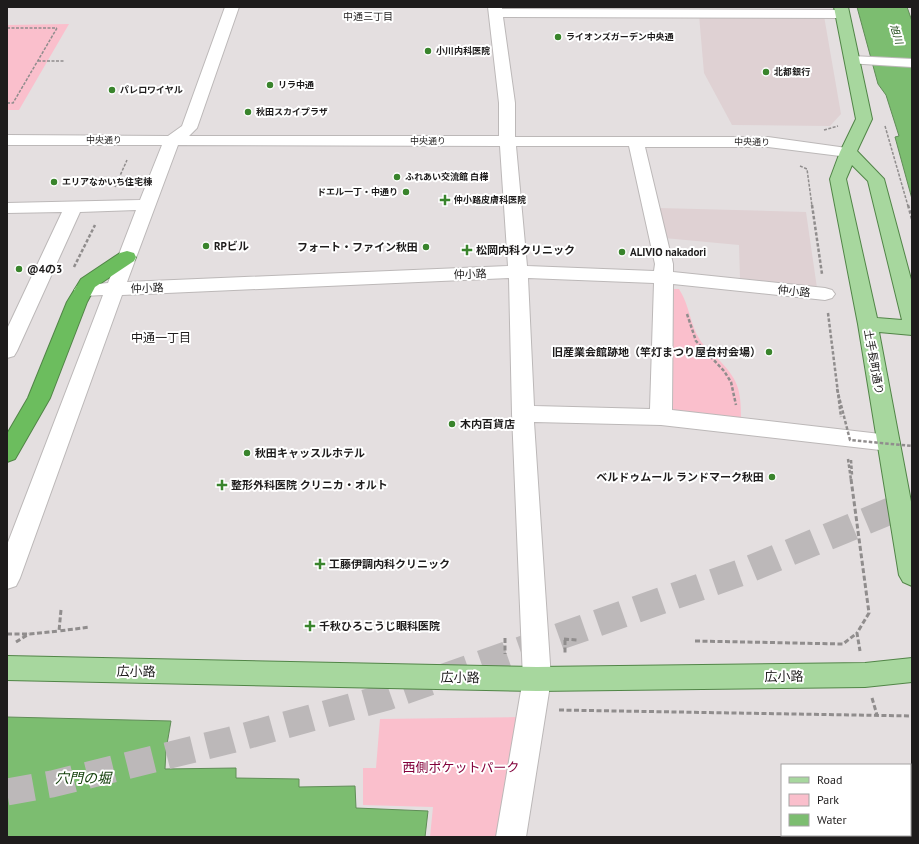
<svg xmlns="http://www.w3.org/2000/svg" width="919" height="844" font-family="'PT Sans','Noto Sans JP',sans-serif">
	<rect width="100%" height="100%" fill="#e4dfe0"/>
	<path fill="#dfd1d3" d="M 699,15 L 824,16 L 841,114 L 830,126 L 732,125 L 704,73 Z
		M 659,208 L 806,212 L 817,288 L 740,279 L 739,245 L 664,238 Z"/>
	<path fill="#fabfcc" d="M 69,24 L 19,110 L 7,110 L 7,25 Z
		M 666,289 L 679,289 C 690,306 690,325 700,340 C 704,347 712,352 717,358 C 738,379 741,389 741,418 L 674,411 L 666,406 Z
		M 519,717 L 500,837 L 430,837 L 433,807 L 363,805 L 363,768 L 376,768 L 380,719 Z"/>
	<path fill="#7cbd70" stroke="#608d57" d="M 857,7 L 907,7 L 912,21 L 912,199 L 895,137 L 899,136 L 886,95 L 878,84 Z
		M 7,717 L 171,721 L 166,750 L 165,769 L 236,768 L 236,778 L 299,779 L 299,787 L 355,786 L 356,808 L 428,811 L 425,837 L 7,837 Z"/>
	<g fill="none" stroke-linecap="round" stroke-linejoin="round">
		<path stroke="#bcb8b9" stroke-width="27" stroke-dasharray="27 14" stroke-linecap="butt" d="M 7,792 L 52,784 L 231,740 L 387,697 L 740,573 L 912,502"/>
		<g stroke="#bcb8b8" stroke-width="2">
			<path id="minor" d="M 225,7 L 239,7 L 197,128 L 189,136 L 499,136 L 499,103 L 488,7 L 502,7 L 502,9 L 842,10 L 847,11 L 849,14 L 847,17 L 842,18 L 503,17 L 515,103 L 515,137 L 768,137 L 854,149 L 856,152 L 854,155 L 848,157 L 768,147 L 645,147 L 673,264 L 673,272 L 825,288 L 832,290 L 835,294 L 832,298 L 825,300 L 673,284 L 672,410 L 889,435 L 897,437 L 900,443 L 897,449 L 889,451 L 661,425 L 534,422 L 551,679 L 526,837 L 496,837 L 523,679 L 512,414 L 509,278 L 122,295 L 20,578 L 16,586 L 7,589 L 7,545 L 103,295 L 84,296 L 77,294 L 74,290 L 77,286 L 108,283 L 136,210 L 80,212 L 17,351 L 14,356 L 7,358 L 7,329 L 62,212 L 7,213 L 7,203 L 140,200 L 162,145 L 7,145 L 7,135 L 168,136 L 182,126 ZM 178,145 L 500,146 L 508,266 L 127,282 ZM 516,146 L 629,146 L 655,264 L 654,271 L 527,266 ZM 528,278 L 654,283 L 650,409 L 534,406 Z
				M 852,56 L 912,59 L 912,67 L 847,63 L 845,60 L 847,57 Z"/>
		</g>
		<g stroke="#518547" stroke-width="2">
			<path id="major" d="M 834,7 L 848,7 L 872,119 L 857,151 L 884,179 L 912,283 L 912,335 L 879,332 L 912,507 L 912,586 L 903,582 L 899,575 L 858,324 L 830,179 L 840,152 L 856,119 ZM 852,165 L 868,181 L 902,320 L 877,318 L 846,179 Z
				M 7,656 L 537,667 L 865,663 L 912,658 L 912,682 L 865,687 L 537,691 L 7,680 Z"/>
		</g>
		<g stroke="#518547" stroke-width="2">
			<path id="highway" d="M 127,251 L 134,253 L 136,257 L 134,261 L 95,287 L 87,302 L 50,398 L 15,459 L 7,462 L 7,434 L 28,398 L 67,302 L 81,279 L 120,253 Z"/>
		</g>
		<path stroke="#908d8d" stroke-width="1.5" stroke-dasharray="3 1.5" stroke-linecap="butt" d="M 7,28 L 57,28
			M 38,61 L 65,61
			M 7,103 L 13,103 L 57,28
			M 885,126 L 908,206
			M 824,130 L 838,126
			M 800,166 L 807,169 L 812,206
			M 115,187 L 127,160"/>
		<path stroke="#908d8d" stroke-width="2.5" stroke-dasharray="3.5 2" stroke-linecap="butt" d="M 812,205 L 822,274
			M 908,205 L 912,219
			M 74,267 L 95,225
			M 828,313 L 841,417
			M 687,314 L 696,341 L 724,371 L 731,382 L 736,405
			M 848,459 L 851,480
			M 851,460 L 852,475"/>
		<path stroke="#908d8d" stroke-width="3" stroke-dasharray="5 2.5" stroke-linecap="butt" d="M 851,479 L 869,613 L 857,633 L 860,651
			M 61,610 L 59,631 L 90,627
			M 7,634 L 29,634 L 59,631
			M 505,638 L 505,654
			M 564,639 L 577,640
			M 565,640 L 565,654
			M 695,641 L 843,644 L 857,633
			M 16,642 L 29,634
			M 872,698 L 877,715
			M 559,710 L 912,716"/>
		<use href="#minor" fill="#fff" fill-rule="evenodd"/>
		<use href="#major" fill="#a7d79e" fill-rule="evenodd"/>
		<use href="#highway" fill="#6cbd5e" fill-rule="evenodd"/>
		<path stroke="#908d8d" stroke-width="2.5" stroke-dasharray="3.5 2" stroke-linecap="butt" d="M 837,389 L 850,440 L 912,446"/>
	</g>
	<g fill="#39842c" stroke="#fff" stroke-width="1.5">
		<circle cx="558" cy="37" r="4"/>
		<circle cx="428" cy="51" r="4"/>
		<circle cx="766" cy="72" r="4"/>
		<circle cx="270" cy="85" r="4"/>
		<circle cx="112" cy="90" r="4"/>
		<circle cx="248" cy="112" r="4"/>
		<circle cx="397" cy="177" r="4"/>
		<circle cx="54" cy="182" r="4"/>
		<circle cx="406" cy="192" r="4"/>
		<path d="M443 194h4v4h4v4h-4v4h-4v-4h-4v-4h4z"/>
		<circle cx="206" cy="246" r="4"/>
		<circle cx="426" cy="247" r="4"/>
		<path d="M465 244h4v4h4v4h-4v4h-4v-4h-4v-4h4z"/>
		<circle cx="622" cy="252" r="4"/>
		<circle cx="19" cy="269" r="4"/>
		<circle cx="769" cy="352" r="4"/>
		<circle cx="452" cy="424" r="4"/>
		<circle cx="247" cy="453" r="4"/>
		<circle cx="772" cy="477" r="4"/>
		<path d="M220 479h4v4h4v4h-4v4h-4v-4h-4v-4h4z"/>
		<path d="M318 558h4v4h4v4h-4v4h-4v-4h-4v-4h4z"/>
		<path d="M308 620h4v4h4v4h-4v4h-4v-4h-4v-4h4z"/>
	</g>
	<g text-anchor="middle" stroke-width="4" stroke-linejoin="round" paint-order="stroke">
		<g font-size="9" font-weight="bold" fill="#1e1c1c" stroke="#fff" text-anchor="start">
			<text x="566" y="40">ライオンズガーデン中央通</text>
			<text x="436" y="54">小川内科医院</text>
			<text x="774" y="75">北都銀行</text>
			<text x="278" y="88">リラ中通</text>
			<text x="120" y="93">パレロワイヤル</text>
			<text x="256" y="115">秋田スカイプラザ</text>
			<text x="405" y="180">ふれあい交流館 白樺</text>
			<text x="62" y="185">エリアなかいち住宅棟</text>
			<text x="398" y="195" text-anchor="end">ドエル一丁・中通り</text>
			<text x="454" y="203">仲小路皮膚科医院</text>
		</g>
		<g font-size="9" fill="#1e1c1c" stroke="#fff">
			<text x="104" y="143">中央通り</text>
			<text x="428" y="144">中央通り</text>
			<text transform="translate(752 142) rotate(1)" y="3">中央通り</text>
		</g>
		<g font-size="10" fill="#1e1c1c" stroke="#fff">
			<text x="368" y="20">中通三丁目</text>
		</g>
		<g font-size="10" font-style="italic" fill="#103d07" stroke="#fff">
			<text transform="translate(897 34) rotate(73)" y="4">旭川</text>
		</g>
		<g font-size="11" font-weight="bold" fill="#1e1c1c" stroke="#fff" text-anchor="start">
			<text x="214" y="250">RPビル</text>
			<text x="418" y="251" text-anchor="end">フォート・ファイン秋田</text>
			<text x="476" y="254">松岡内科クリニック</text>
			<text x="630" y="256">ALIVIO nakadori</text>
			<text x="27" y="273">@4の3</text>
			<text x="761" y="356" text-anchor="end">旧産業会館跡地（竿灯まつり屋台村会場）</text>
			<text x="460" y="428">木内百貨店</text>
			<text x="255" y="457">秋田キャッスルホテル</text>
			<text x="764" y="481" text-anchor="end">ベルドゥムール ランドマーク秋田</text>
			<text x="231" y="489">整形外科医院 クリニカ・オルト</text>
			<text x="329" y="568">工藤伊調内科クリニック</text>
			<text x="319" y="630">千秋ひろこうじ眼科医院</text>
		</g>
		<g font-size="11" fill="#1e1c1c" stroke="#fff">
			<text transform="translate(470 274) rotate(-2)" y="4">仲小路</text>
			<text transform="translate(147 288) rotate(-2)" y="4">仲小路</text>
			<text transform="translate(794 291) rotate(6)" y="4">仲小路</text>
			<text transform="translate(874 362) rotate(80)" y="4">土手長町通り</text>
		</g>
		<g font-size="12" fill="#1e1c1c" stroke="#fff">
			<text x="161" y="342">中通一丁目</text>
		</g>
		<g font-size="13" fill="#1e1c1c" stroke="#fff">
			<text transform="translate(136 671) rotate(1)" y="5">広小路</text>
			<text transform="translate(784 676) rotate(-1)" y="5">広小路</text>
			<text transform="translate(460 677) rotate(1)" y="5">広小路</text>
		</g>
		<g font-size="13" fill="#82013b" stroke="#fff">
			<text x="461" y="772">西側ポケットパーク</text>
		</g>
		<g font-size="14" font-style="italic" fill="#103d07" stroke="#fff">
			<text x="83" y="783">穴門の堀</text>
		</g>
	</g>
	<rect width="919" height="844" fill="none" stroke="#1e1c1c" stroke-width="16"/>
	<rect x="781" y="764" width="130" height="72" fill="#ffffff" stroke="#a5a4a4"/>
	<rect x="789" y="777" width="20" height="6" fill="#a7d79e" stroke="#a5a4a4"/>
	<text x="817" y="784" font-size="12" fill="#1e1c1c">Road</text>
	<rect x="789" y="794" width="20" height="12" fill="#fabfcc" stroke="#a5a4a4"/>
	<text x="817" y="804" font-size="12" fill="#1e1c1c">Park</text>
	<rect x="789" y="814" width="20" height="12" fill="#7cbd70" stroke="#a5a4a4"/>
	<text x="817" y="824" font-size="12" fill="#1e1c1c">Water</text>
</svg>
